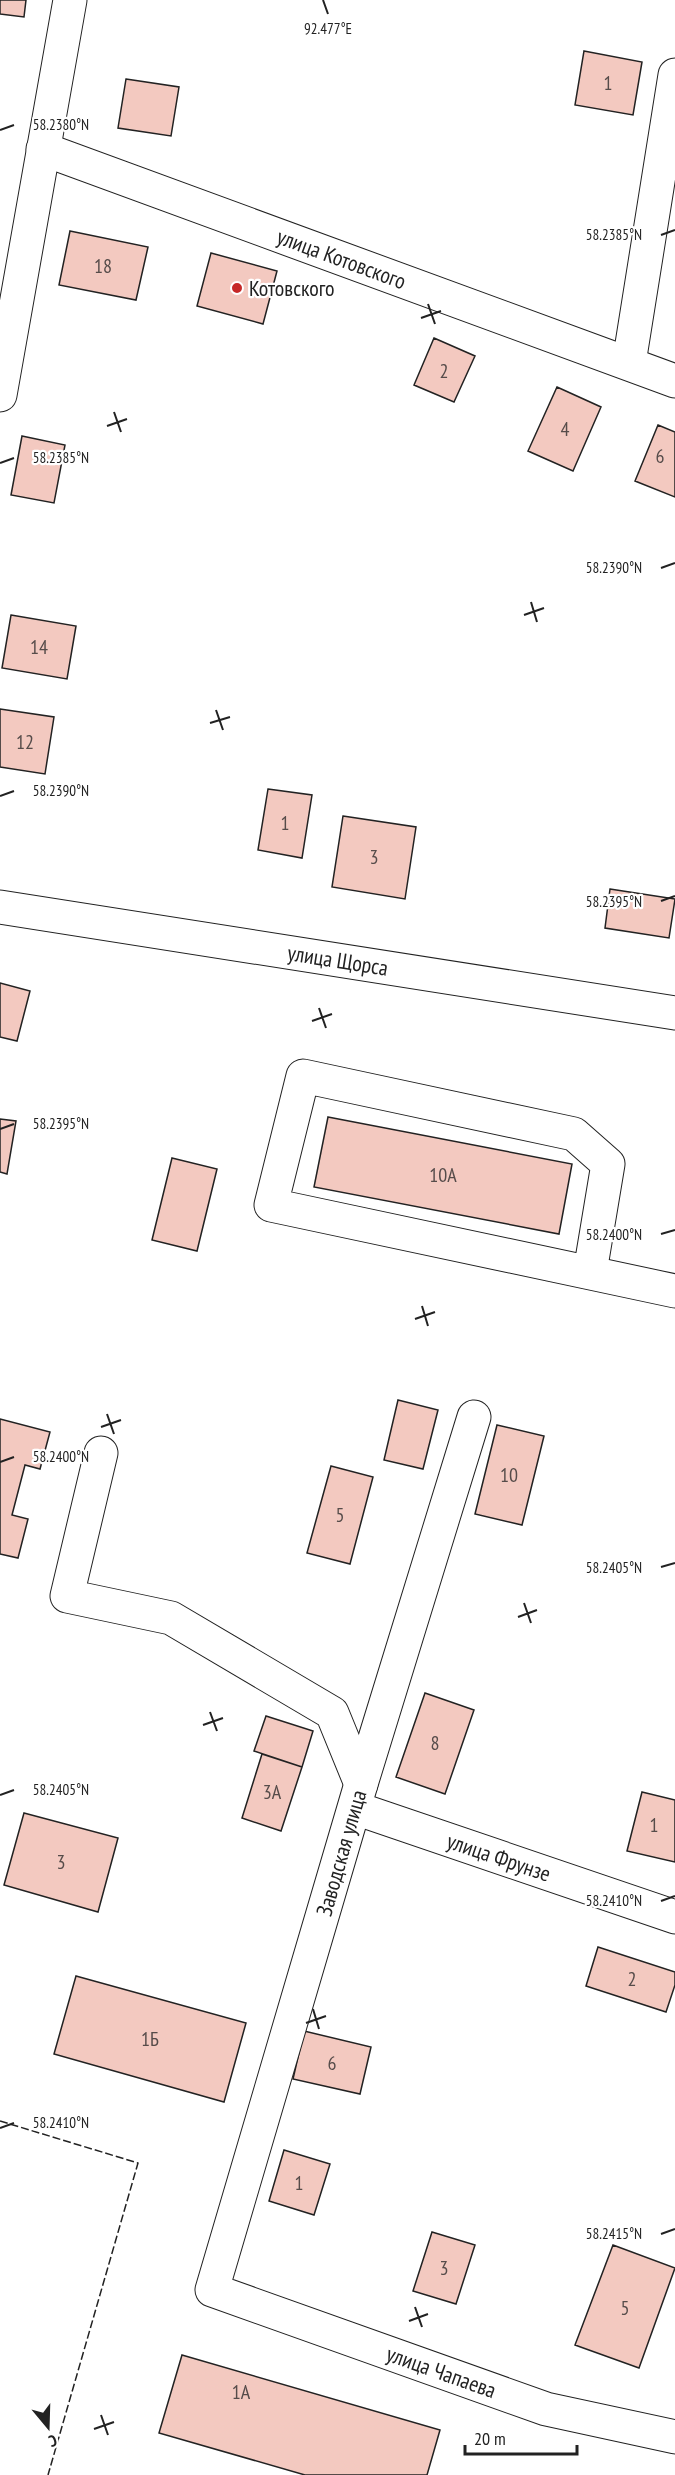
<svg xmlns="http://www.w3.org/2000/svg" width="675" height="2475" font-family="'PT Sans Narrow',sans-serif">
	<rect width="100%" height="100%" fill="#fff"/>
	<path fill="#f3c9c0" stroke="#222" stroke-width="1.5" d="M 0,0 L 26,0 L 24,17 L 0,14 Z
		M 584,51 L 642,62 L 633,115 L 575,105 Z
		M 126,79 L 179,87 L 171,136 L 118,128 Z
		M 70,231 L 148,247 L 136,300 L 59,285 Z
		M 211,253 L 277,271 L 263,324 L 197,306 Z
		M 434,338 L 475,356 L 454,402 L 414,385 Z
		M 557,387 L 601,407 L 573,471 L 528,451 Z
		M 658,425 L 675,432 L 675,497 L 635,481 Z
		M 22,436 L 65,445 L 54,503 L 11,495 Z
		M 11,615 L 76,626 L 67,679 L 2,668 Z
		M 0,709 L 54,717 L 45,774 L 0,767 Z
		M 268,789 L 312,795 L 302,858 L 258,850 Z
		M 343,816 L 416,827 L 405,899 L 332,887 Z
		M 610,889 L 675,899 L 669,938 L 605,928 Z
		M 0,983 L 30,991 L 17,1041 L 0,1037 Z
		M 328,1117 L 572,1164 L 559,1234 L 314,1187 Z
		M 0,1119 L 16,1121 L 7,1174 L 0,1172 Z
		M 172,1158 L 217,1169 L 197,1251 L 152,1240 Z
		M 398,1400 L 438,1410 L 423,1469 L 384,1460 Z
		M 0,1419 L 50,1432 L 40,1469 L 25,1465 L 12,1515 L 28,1519 L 18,1558 L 0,1554 Z
		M 497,1425 L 544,1436 L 522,1525 L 475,1514 Z
		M 331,1466 L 373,1477 L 350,1564 L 307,1553 Z
		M 425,1693 L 474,1710 L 445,1794 L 396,1777 Z
		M 266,1716 L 313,1731 L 302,1767 L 254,1751 Z
		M 262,1754 L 302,1767 L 281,1831 L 242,1818 Z
		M 642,1792 L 675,1800 L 675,1862 L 627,1851 Z
		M 24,1813 L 118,1838 L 98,1912 L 4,1885 Z
		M 598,1947 L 675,1972 L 675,1985 L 666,2012 L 586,1986 Z
		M 76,1976 L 246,2023 L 224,2102 L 54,2054 Z
		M 304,2031 L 371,2047 L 360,2094 L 293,2079 Z
		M 284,2150 L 330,2164 L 314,2215 L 269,2201 Z
		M 432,2232 L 475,2245 L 456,2304 L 413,2291 Z
		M 613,2245 L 675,2268 L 639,2368 L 575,2345 Z
		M 182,2355 L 440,2430 L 427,2475 L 305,2475 L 159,2433 Z"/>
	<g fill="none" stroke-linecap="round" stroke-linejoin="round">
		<g stroke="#222" stroke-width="35">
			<g id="minor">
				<path id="s1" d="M 43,149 L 675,381"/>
				<path d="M 629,363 L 675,75"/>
				<path d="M 0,395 L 70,0"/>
				<path id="s2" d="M 0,907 L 675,1013"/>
				<path d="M 590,1272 L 608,1164 L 574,1134 L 303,1076 L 271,1205 L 675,1291"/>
				<path id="s3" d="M 474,1417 L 361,1784 L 212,2290 L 546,2409 L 675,2437"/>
				<path d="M 101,1453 L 67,1596 L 171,1618 L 332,1713 L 361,1784"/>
				<path id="s4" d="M 355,1808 L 675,1917"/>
			</g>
		</g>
		<use href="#minor" stroke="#fff" stroke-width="33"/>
		<path stroke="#222" stroke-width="1.5" stroke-dasharray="8 3" stroke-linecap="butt" d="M 0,2121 L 138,2163 L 48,2475"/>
	</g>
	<path fill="none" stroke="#222" stroke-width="2" d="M 323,0 L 328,14M 0,130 L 14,125M 661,235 L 675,230M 428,304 L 435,324M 421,318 L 441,311M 114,412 L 121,432M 107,426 L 127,419M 0,463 L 14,458M 661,568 L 675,563M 531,602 L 537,622M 524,615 L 544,608M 216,710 L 223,730M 210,723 L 230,717M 0,796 L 14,791M 661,901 L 675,896M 319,1008 L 326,1028M 312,1021 L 332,1014M 0,1129 L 14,1124M 661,1234 L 675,1230M 422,1306 L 428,1326M 415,1319 L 435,1312M 107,1414 L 114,1434M 101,1427 L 121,1420M 0,1462 L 14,1457M 661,1567 L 675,1563M 524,1603 L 531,1623M 518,1617 L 537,1610M 210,1712 L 217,1731M 203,1725 L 223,1718M 0,1795 L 14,1790M 661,1901 L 675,1896M 313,2009 L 319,2029M 306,2023 L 326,2016M 0,2128 L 14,2123M 661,2234 L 675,2229M 415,2307 L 422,2327M 409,2321 L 428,2314M 101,2415 L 108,2435M 94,2429 L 114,2422"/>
	<circle fill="#c62828" stroke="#fff" stroke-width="2" cx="237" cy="288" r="6"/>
	<g text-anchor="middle" stroke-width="4.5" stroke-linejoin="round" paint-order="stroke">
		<g font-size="20" fill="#564c4a">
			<text x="608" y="90">1</text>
			<text x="103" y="273">18</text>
			<text x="444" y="378">2</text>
			<text x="565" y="436">4</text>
			<text x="660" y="463">6</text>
			<text x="39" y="654">14</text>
			<text x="25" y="749">12</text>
			<text x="285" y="830">1</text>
			<text x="374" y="864">3</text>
			<text x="443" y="1182">10А</text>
			<text x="509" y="1482">10</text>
			<text x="340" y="1522">5</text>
			<text x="435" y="1750">8</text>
			<text x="272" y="1799">3А</text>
			<text x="654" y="1832">1</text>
			<text x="61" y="1869">3</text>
			<text x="632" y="1986">2</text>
			<text x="150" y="2046">1Б</text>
			<text x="332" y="2070">6</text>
			<text x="299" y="2190">1</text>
			<text x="444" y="2275">3</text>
			<text x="625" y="2315">5</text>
			<text x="241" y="2399">1А</text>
		</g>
		<g font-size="22" fill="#222" stroke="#fff">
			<text dy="8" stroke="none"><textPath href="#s1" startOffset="318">улица Котовского</textPath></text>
			<text dy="8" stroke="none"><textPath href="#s2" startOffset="342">улица Щорса</textPath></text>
			<text transform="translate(341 1853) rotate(-74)" y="8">Заводская улица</text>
			<text dy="8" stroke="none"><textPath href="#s4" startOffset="152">улица Фрунзе</textPath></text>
			<text dy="8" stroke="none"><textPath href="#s3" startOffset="1155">улица Чапаева</textPath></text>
		</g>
		<g font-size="22" fill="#222" stroke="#fff" text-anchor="start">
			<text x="249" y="296">Котовского</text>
		</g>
	</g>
	<g font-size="15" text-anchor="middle" fill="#222" stroke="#fff" stroke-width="4.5" stroke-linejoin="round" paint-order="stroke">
		<text x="328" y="34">92.477°E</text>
		<text x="61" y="130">58.2380°N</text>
		<text x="614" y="240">58.2385°N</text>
		<text x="61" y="463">58.2385°N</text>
		<text x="614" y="573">58.2390°N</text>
		<text x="61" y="796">58.2390°N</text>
		<text x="614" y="907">58.2395°N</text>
		<text x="61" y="1129">58.2395°N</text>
		<text x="614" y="1240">58.2400°N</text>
		<text x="61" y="1462">58.2400°N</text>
		<text x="614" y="1573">58.2405°N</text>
		<text x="61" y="1795">58.2405°N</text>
		<text x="614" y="1906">58.2410°N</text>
		<text x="61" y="2128">58.2410°N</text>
		<text x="614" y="2239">58.2415°N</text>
	</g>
	<g transform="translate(48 2427) rotate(161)" stroke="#ffffff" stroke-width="4.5" paint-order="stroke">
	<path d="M0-4.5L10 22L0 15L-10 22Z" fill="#222222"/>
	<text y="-9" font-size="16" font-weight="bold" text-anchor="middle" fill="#222222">С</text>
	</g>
	<path d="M465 2445v9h112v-9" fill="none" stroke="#222222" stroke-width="3"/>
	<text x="474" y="2445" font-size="18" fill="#222222" stroke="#ffffff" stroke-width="4.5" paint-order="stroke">20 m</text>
</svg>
